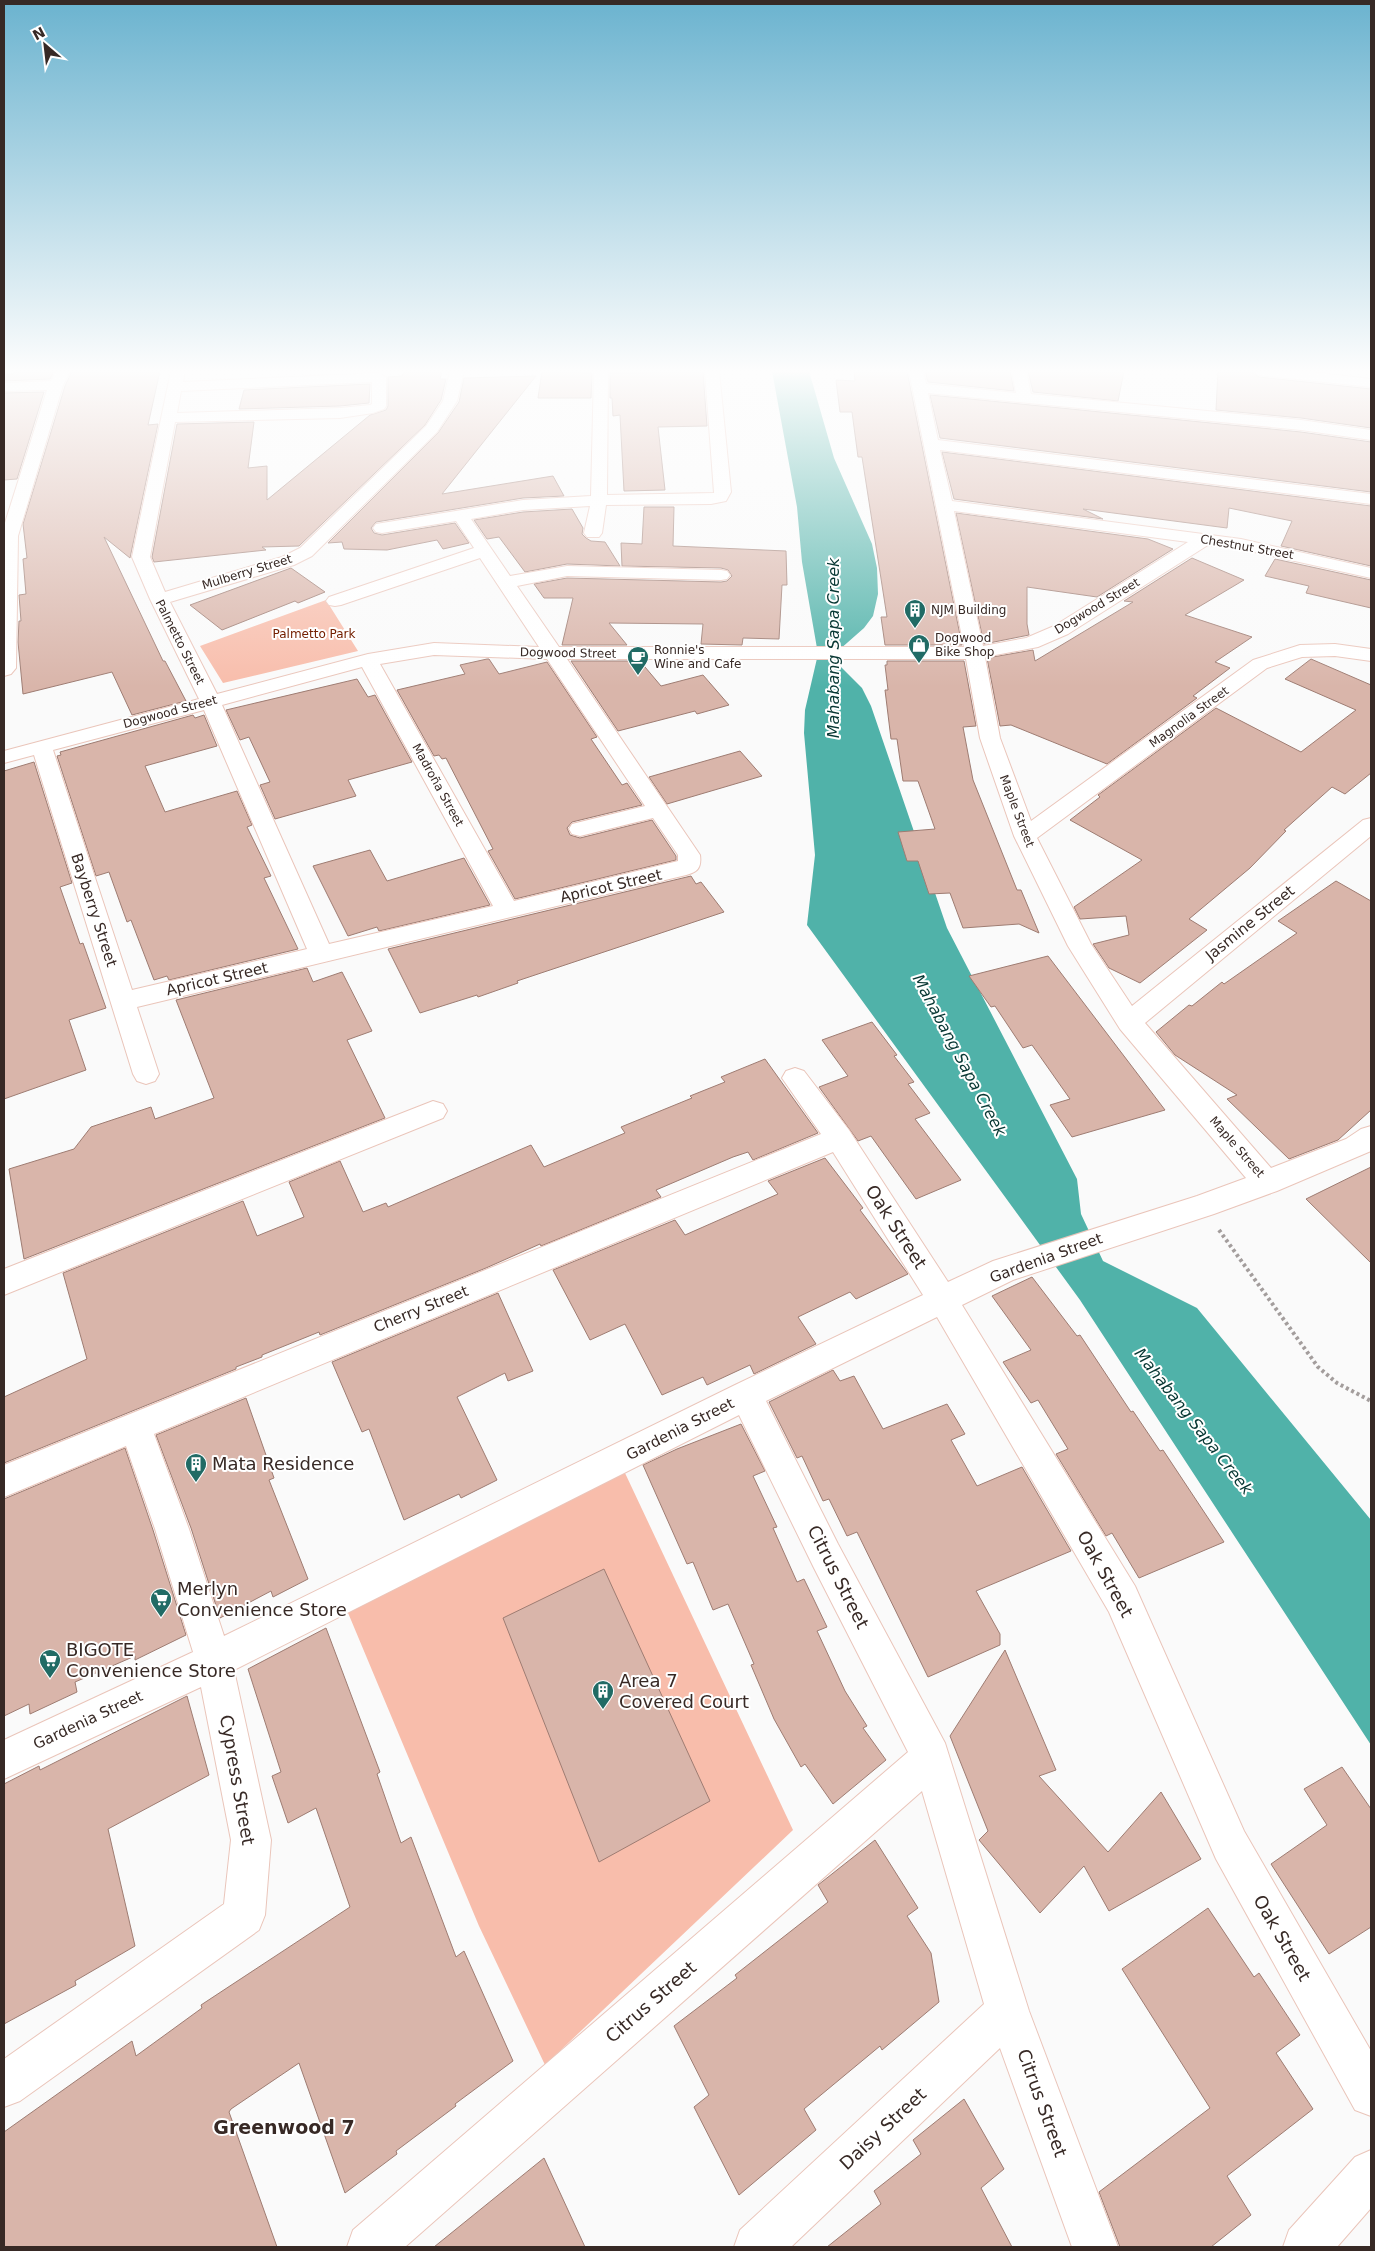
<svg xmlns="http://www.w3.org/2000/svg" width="1375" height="2251" font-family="'DejaVu Sans',sans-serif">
	<rect width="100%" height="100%" fill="#fafafa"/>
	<path fill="#f8bdab" d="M 326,600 L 358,651 L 223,683 L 200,646 Z
		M 625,1473 L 793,1830 L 545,2065 L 479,1926 L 346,1608 Z"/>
	<path fill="#50b2a9" d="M 772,371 L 809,371 L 834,458 L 872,544 L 877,568 L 878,594 L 873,616 L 864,628 L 839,650 L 837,658 L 840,666 L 862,688 L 871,706 L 947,928 L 1077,1179 L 1081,1214 L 1103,1261 L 1197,1308 L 1371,1520 L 1371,1745 L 1080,1300 L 807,925 L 815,855 L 804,733 L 805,710 L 818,654 L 802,562 L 797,507 Z"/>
	<path fill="#d9b5aa" stroke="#9e7c72" d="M 15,371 L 54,371 L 50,379 L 4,381 L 4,374 L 13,374 Z
		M 72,371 L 160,371 L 148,425 L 158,424 L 130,558 L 104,537 L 163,661 L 165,661 L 186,701 L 132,715 L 112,672 L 23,694 L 18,642 L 19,621 L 21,621 L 19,595 L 26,594 L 23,559 L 27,558 L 23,524 L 65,386 Z
		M 404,371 L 442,371 L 440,379 L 446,379 L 441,400 L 425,425 L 299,546 L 262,547 L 266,550 L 154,562 L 152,557 L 177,424 L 254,422 L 248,468 L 267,466 L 267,500 L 370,415 L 386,410 L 388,406 L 388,377 L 402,376 Z
		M 542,371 L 592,373 L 591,398 L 538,398 Z
		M 854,371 L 907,371 L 962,645 L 885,645 L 881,617 L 887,617 L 862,457 L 858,457 L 852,412 L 840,412 L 836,380 L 855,381 Z
		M 925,371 L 1010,371 L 1014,391 L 928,382 Z
		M 1028,371 L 1124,371 L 1118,401 L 1033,392 Z
		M 1218,371 L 1250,371 L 1259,377 L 1371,389 L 1371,428 L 1301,418 L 1216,410 Z
		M 703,372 L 707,426 L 658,427 L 665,490 L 624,491 L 620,415 L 613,416 L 612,398 L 610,398 L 610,373 Z
		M 536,376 L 442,494 L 553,476 L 564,496 L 523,498 L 376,522 L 371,528 L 374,533 L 382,535 L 455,523 L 469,543 L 443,549 L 437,540 L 387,550 L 344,549 L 342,542 L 328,543 L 438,433 L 459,402 L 464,378 Z
		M 370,384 L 369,403 L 340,406 L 239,409 L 244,390 Z
		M 44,392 L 17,479 L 4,480 L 4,393 Z
		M 930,395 L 1301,432 L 1371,442 L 1371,492 L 940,438 Z
		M 942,452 L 1371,506 L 1371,566 L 1281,546 L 1292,521 L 1229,508 L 1227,528 L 1083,509 L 1103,519 L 954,499 Z
		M 644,507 L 674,507 L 673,546 L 786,551 L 787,585 L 782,585 L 779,639 L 743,638 L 742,645 L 701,644 L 703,624 L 609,623 L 627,645 L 562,645 L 573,598 L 544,598 L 534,584 L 567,578 L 721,582 L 727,581 L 732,576 L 728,570 L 721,568 L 622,566 L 621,543 L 642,544 Z
		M 572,509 L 583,528 L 582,534 L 586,538 L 591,541 L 605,542 L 620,566 L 567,564 L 525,572 L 499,537 L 487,539 L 474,520 L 523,512 Z
		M 956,513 L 1148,539 L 1173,549 L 1097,597 L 1027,587 L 1027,624 L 1029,635 L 984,644 Z
		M 1192,558 L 1244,580 L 1185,615 L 1252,637 L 1215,662 L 1230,668 L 1193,696 L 1197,698 L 1107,764 L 1011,725 L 1000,726 L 987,658 L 1033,650 L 1035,661 L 1133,602 L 1124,601 Z
		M 1275,559 L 1371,580 L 1371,608 L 1306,593 L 1309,586 L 1265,576 Z
		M 291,568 L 325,592 L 298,603 L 295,601 L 222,630 L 190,605 Z
		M 487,659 L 489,659 L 499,674 L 547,662 L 597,737 L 591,739 L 622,785 L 627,783 L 642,805 L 572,822 L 567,828 L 570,835 L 580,838 L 652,820 L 676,856 L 676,860 L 515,899 L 488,851 L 493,849 L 446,758 L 442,759 L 439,755 L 434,756 L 397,690 L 465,674 L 460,665 Z
		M 1311,659 L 1371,685 L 1371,773 L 1345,794 L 1332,787 L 1284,830 L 1286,831 L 1250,868 L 1189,919 L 1207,930 L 1140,983 L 1109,968 L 1093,944 L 1129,935 L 1126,916 L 1080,919 L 1074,907 L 1142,860 L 1070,820 L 1100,797 L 1098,795 L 1216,708 L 1301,752 L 1356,710 L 1285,679 Z
		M 571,661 L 640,661 L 661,686 L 703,675 L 729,705 L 697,714 L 695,711 L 618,731 Z
		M 887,661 L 964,661 L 976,726 L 963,727 L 973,780 L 1017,890 L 1021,890 L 1039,933 L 1019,924 L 963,928 L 950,893 L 929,894 L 918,861 L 907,861 L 898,832 L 935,829 L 918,781 L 903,781 L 897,739 L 891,739 L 885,690 L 888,690 L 885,665 L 887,665 Z
		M 357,679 L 368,697 L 375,695 L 412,762 L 348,780 L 356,796 L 275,819 L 260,785 L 270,782 L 249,737 L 240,740 L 226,710 Z
		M 193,715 L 195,718 L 204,715 L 217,746 L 145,766 L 165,812 L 237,791 L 252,825 L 247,827 L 271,876 L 264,878 L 298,949 L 169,980 L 167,976 L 154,980 L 131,920 L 127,922 L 109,872 L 96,876 L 57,756 L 61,755 L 60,752 Z
		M 740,751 L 762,776 L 667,804 L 649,777 Z
		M 34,762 L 72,883 L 60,887 L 80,944 L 83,943 L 106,1008 L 69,1020 L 86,1070 L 4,1099 L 4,771 Z
		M 370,850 L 387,881 L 464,858 L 490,905 L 379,931 L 377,927 L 348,936 L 313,866 Z
		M 691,876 L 696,884 L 701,882 L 724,912 L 517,981 L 518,983 L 478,997 L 477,995 L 420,1013 L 388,949 Z
		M 1336,881 L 1371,901 L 1371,1110 L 1338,1140 L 1289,1159 L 1227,1099 L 1237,1095 L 1175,1055 L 1156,1032 L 1189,1005 L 1192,1006 L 1222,982 L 1224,984 L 1297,933 L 1278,921 Z
		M 1048,956 L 1165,1110 L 1072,1137 L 1050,1105 L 1070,1099 L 1032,1045 L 1023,1048 L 995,1006 L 991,1007 L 969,976 Z
		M 307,968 L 313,982 L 342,972 L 372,1031 L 347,1040 L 385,1118 L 24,1259 L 9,1169 L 74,1149 L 91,1127 L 151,1107 L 155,1119 L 214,1098 L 176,1000 Z
		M 872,1022 L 897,1055 L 894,1056 L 914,1082 L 908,1084 L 930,1113 L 915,1119 L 961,1180 L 916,1199 L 871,1136 L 858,1141 L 819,1087 L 848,1076 L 822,1040 Z
		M 765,1059 L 818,1133 L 753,1160 L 748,1152 L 733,1157 L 656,1190 L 661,1197 L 541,1246 L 540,1244 L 486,1268 L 320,1335 L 319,1332 L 262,1355 L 262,1357 L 236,1367 L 236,1369 L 4,1463 L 4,1397 L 87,1359 L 63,1273 L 243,1201 L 257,1236 L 304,1217 L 289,1182 L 340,1161 L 363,1212 L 386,1203 L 388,1207 L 531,1145 L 544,1167 L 625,1133 L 621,1127 L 692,1098 L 690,1096 L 725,1082 L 721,1077 Z
		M 825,1158 L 863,1208 L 860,1210 L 908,1274 L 856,1299 L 850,1292 L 798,1317 L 816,1344 L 754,1374 L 750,1365 L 707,1385 L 703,1377 L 662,1395 L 625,1324 L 590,1340 L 553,1270 L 675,1220 L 685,1235 L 778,1194 L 768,1181 Z
		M 1371,1167 L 1371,1263 L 1306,1199 Z
		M 1032,1277 L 1077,1336 L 1080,1335 L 1131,1412 L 1133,1411 L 1160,1451 L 1163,1450 L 1224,1542 L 1139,1578 L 1112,1533 L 1106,1536 L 1056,1454 L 1068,1449 L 1038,1400 L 1031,1403 L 1003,1362 L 1031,1350 L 992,1296 Z
		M 498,1293 L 533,1371 L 508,1381 L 505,1373 L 457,1397 L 497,1480 L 461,1498 L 459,1494 L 404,1520 L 369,1429 L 362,1432 L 332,1362 Z
		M 833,1370 L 840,1381 L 854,1376 L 883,1429 L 947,1404 L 965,1434 L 951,1440 L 977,1486 L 1022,1467 L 1071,1551 L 976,1591 L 1000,1634 L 1000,1645 L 928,1677 L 857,1532 L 847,1536 L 829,1499 L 823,1501 L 802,1456 L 797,1458 L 769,1402 Z
		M 246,1398 L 274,1478 L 269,1480 L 308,1579 L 273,1597 L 271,1591 L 220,1618 L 191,1528 L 156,1435 Z
		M 741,1424 L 765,1471 L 753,1476 L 777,1527 L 773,1528 L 797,1582 L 804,1579 L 827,1627 L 817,1631 L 845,1691 L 867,1726 L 863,1728 L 886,1760 L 833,1804 L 805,1764 L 801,1767 L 774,1719 L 751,1665 L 754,1664 L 728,1604 L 713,1610 L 693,1562 L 687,1564 L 643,1465 L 677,1449 Z
		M 125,1448 L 153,1530 L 186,1635 L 135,1660 L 135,1656 L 75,1682 L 77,1692 L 30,1714 L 29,1704 L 4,1716 L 4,1499 Z
		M 604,1569 L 710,1801 L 599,1862 L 503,1618 Z
		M 326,1628 L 380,1772 L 377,1774 L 401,1843 L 411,1837 L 456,1957 L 464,1951 L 513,2061 L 455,2104 L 456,2106 L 396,2151 L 397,2154 L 345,2193 L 299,2063 L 231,2109 L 229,2112 L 277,2247 L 4,2247 L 4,2132 L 132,2041 L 136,2056 L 202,2008 L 201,2005 L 350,1907 L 316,1808 L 288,1823 L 272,1776 L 281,1772 L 248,1669 Z
		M 1005,1650 L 1056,1770 L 1039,1776 L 1108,1852 L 1161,1792 L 1201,1859 L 1109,1911 L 1084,1866 L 1040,1913 L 979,1840 L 988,1831 L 950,1736 Z
		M 187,1696 L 209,1775 L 108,1829 L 135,1946 L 75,1981 L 76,1985 L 4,2024 L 4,1784 L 39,1766 L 40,1770 Z
		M 1342,1767 L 1371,1809 L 1371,1927 L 1329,1954 L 1271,1864 L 1327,1825 L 1304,1789 Z
		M 875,1840 L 918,1908 L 907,1916 L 931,1953 L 939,2002 L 882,2050 L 880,2046 L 804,2109 L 816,2130 L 739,2195 L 694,2107 L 709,2095 L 674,2026 L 737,1978 L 735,1975 L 828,1902 L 818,1885 Z
		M 1208,1908 L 1254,1977 L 1259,1973 L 1300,2035 L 1276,2053 L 1313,2109 L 1227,2176 L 1251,2215 L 1211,2247 L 1120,2247 L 1099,2192 L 1210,2108 L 1122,1969 Z
		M 964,2099 L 1004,2169 L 981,2188 L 1012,2247 L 827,2247 L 881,2204 L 874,2191 L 921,2154 L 913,2140 Z
		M 544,2158 L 585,2247 L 434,2247 Z"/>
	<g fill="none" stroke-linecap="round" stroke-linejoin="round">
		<g stroke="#eac5ba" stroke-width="2">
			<path id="minor" d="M 56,371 L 70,371 L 63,385 L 18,536 L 16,668 L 11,674 L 4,676 L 4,526 L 47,390 L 4,391 L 4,383 L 51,381 Z
				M 171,371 L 185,371 L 183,382 L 379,373 L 386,377 L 386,406 L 384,409 L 373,413 L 340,418 L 175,422 L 150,557 L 165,592 L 282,557 L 300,548 L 426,426 L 443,401 L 450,371 L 464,371 L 457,401 L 437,432 L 312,556 L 294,565 L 170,602 L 217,694 L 368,654 L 434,643 L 539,647 L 480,558 L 341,605 L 335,606 L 329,605 L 326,601 L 329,597 L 474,548 L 456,521 L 382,533 L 376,532 L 373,528 L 376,524 L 523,500 L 591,496 L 594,371 L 608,371 L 607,495 L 714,493 L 705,371 L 719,371 L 731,492 L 726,501 L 711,504 L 606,505 L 602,533 L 599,537 L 587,537 L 584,533 L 590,506 L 523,510 L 471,519 L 510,576 L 567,566 L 721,570 L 727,571 L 730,575 L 727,579 L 721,580 L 567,576 L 517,586 L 559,647 L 964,647 L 909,371 L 923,371 L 926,384 L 1016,393 L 1012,371 L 1026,371 L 1031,394 L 1301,420 L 1371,430 L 1371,440 L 1301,430 L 928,393 L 938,440 L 1371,494 L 1371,504 L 940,450 L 952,501 L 1241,539 L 1371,568 L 1371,578 L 1241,549 L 1208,545 L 1068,634 L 1038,647 L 985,657 L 1000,738 L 1031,821 L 1253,660 L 1300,645 L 1335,644 L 1371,649 L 1371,661 L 1335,656 L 1302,657 L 1267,668 L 1037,838 L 1091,944 L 1132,1006 L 1363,820 L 1371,818 L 1371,836 L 1145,1023 L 1271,1168 L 1346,1139 L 1361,1129 L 1371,1126 L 1371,1151 L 1277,1191 L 1214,1214 L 1013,1280 L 962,1305 L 1135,1586 L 1244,1831 L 1371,2051 L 1371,2116 L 1355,2110 L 1216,1859 L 1109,1612 L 937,1317 L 766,1401 L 838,1544 L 945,1743 L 1029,2011 L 1118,2247 L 1072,2247 L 1000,2048 L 791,2247 L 734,2247 L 740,2230 L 984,2004 L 922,1791 L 405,2247 L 347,2247 L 353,2230 L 908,1752 L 814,1568 L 739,1415 L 234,1670 L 271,1840 L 265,1915 L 259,1930 L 20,2101 L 4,2107 L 4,2059 L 224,1904 L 231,1840 L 201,1687 L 4,1779 L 4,1740 L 193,1652 L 155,1529 L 126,1446 L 4,1497 L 4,1465 L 821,1134 L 782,1078 L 786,1071 L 795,1068 L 804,1071 L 849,1130 L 948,1282 L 993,1261 L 1197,1196 L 1246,1178 L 1120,1029 L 1068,946 L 1014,836 L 980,738 L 966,659 L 567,659 L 700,855 C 702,870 696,873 682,876 L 137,1007 L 159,1074 L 155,1081 L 146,1084 L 137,1081 L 133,1074 L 34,755 L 4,763 L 4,751 L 199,699 L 150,599 L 132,557 ZM 372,382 L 372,404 L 370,405 L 340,408 L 177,413 L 181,391 ZM 954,511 L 1188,542 L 1054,626 L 1026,638 L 983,646 ZM 434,655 L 547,659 L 645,806 L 572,824 L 569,829 L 572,834 L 580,836 L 653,818 L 678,855 L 678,861 L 514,901 L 380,664 ZM 362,667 L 493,906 L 329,944 L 222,705 ZM 204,710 L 307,949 L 132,990 L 53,750 ZM 833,1152 L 923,1295 L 735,1385 L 224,1636 L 189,1529 L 154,1434 Z
				M 1252,371 L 1303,371 L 1371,379 L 1371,387 L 1259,375 Z
				M 433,1101 L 443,1104 L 447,1111 L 443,1118 L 4,1295 L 4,1269 Z
				M 1371,2150 L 1371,2208 L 1337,2247 L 1283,2247 L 1289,2230 L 1355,2157 Z"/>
		</g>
		<path stroke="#a39d9c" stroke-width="4" stroke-dasharray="3 3" stroke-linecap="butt" d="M 1219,1230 L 1318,1367 L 1337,1383 L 1371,1401"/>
		<use href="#minor" fill="#fff" fill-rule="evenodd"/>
	</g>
	<linearGradient id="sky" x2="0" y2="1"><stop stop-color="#6bb3cf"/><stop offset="0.54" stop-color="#fdfdfd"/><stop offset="1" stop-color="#fdfdfd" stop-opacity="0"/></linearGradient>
	<rect width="1375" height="687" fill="url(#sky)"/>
	<defs>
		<g id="building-pin" transform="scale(1.125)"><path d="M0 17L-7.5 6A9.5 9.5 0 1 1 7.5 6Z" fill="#216b65" stroke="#fff"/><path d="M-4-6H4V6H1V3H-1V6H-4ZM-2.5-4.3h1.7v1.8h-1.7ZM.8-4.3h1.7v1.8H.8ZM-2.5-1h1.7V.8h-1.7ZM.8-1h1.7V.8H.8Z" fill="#fff"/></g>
		<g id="shop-pin" transform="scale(1.125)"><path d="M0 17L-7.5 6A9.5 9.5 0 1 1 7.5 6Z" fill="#216b65" stroke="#fff"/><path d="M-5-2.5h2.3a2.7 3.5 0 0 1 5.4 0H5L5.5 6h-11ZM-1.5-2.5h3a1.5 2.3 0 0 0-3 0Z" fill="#fff"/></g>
		<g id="cafe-pin" transform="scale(1.125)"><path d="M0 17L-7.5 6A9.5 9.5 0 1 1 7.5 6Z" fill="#216b65" stroke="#fff"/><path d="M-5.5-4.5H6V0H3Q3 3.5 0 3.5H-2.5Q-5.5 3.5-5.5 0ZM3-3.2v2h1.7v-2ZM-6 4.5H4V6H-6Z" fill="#fff"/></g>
		<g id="supermarket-pin" transform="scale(1.125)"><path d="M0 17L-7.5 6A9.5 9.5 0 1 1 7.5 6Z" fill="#216b65" stroke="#fff"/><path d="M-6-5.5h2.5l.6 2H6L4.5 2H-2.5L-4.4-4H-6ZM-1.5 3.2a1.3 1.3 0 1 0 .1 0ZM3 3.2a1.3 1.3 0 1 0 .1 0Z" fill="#fff"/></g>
	</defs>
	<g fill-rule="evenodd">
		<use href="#building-pin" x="915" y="610"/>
		<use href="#shop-pin" x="919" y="645"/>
		<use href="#cafe-pin" x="638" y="657"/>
		<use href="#building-pin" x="196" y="1464"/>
		<use href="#supermarket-pin" x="161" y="1599"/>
		<use href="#supermarket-pin" x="50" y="1660"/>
		<use href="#building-pin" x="603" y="1691"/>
	</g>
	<g text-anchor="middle" stroke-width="4" stroke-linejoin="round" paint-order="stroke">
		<g font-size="12" fill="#372925" stroke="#fff">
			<text transform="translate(1247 547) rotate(10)" y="4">Chestnut Street</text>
			<text transform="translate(247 572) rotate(-17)" y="4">Mulberry Street</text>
			<text transform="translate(1097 606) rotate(-31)" y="4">Dogwood Street</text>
			<text transform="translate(180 642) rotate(63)" y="4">Palmetto Street</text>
			<text transform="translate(568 653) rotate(1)" y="4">Dogwood Street</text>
			<text transform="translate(170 712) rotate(-15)" y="4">Dogwood Street</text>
			<text transform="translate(1189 717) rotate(-36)" y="4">Magnolia Street</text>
			<text transform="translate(438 785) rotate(61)" y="4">Madroña Street</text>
			<text transform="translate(1017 811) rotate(69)" y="4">Maple Street</text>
			<text transform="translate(1237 1147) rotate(49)" y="4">Maple Street</text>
		</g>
		<g font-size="12" fill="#372925" stroke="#fff" text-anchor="start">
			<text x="931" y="614">NJM Building</text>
			<text x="935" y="642">Dogwood<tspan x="935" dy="14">Bike Shop</tspan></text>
			<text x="654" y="654">Ronnie's<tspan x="654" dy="14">Wine and Cafe</tspan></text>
		</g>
		<g font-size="12" fill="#742001" stroke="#fff">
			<text x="314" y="638">Palmetto Park</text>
		</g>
		<g font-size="15" fill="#372925" stroke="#fff">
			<text transform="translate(611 886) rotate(-13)" y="5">Apricot Street</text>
			<text transform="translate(94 910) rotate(72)" y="5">Bayberry Street</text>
			<text transform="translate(1250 923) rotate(-39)" y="5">Jasmine Street</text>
			<text transform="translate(217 979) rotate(-13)" y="5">Apricot Street</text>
			<text transform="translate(1046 1258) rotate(-20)" y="5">Gardenia Street</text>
			<text transform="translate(421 1309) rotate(-22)" y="5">Cherry Street</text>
			<text transform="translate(680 1429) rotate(-27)" y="5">Gardenia Street</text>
			<text transform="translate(88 1720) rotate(-25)" y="5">Gardenia Street</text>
		</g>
		<g font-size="16" font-style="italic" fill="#073733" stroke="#fff">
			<text transform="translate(833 648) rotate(-90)" y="6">Mahabang Sapa Creek</text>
			<text transform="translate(960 1055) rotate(62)" y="6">Mahabang Sapa Creek</text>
			<text transform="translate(1194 1421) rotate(52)" y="6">Mahabang Sapa Creek</text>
		</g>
		<g font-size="18" fill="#372925" stroke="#fff">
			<text transform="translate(896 1227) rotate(57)" y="6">Oak Street</text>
			<text transform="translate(1105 1574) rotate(61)" y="6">Oak Street</text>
			<text transform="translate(838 1577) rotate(63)" y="6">Citrus Street</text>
			<text transform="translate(237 1780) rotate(80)" y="6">Cypress Street</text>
			<text transform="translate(1282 1938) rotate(60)" y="6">Oak Street</text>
			<text transform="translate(651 2002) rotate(-41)" y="6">Citrus Street</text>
			<text transform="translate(1042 2103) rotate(70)" y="6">Citrus Street</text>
			<text transform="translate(883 2129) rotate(-43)" y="6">Daisy Street</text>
		</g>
		<g font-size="18" fill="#372925" stroke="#fff" text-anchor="start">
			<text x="212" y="1470">Mata Residence</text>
			<text x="177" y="1595">Merlyn<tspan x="177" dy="21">Convenience Store</tspan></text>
			<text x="66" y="1656">BIGOTE<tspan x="66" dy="21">Convenience Store</tspan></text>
			<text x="619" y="1687">Area 7<tspan x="619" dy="21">Covered Court</tspan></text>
		</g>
		<g font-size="19" font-weight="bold" fill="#372925" stroke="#fff">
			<text x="284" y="2134">Greenwood 7</text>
		</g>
	</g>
	<rect width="1375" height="2251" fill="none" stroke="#372925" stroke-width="10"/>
	<g transform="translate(45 45) rotate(332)" stroke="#ffffff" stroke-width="4" paint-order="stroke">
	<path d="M0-4L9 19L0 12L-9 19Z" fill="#372925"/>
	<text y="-8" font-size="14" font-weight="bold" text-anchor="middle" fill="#372925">N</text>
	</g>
</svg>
